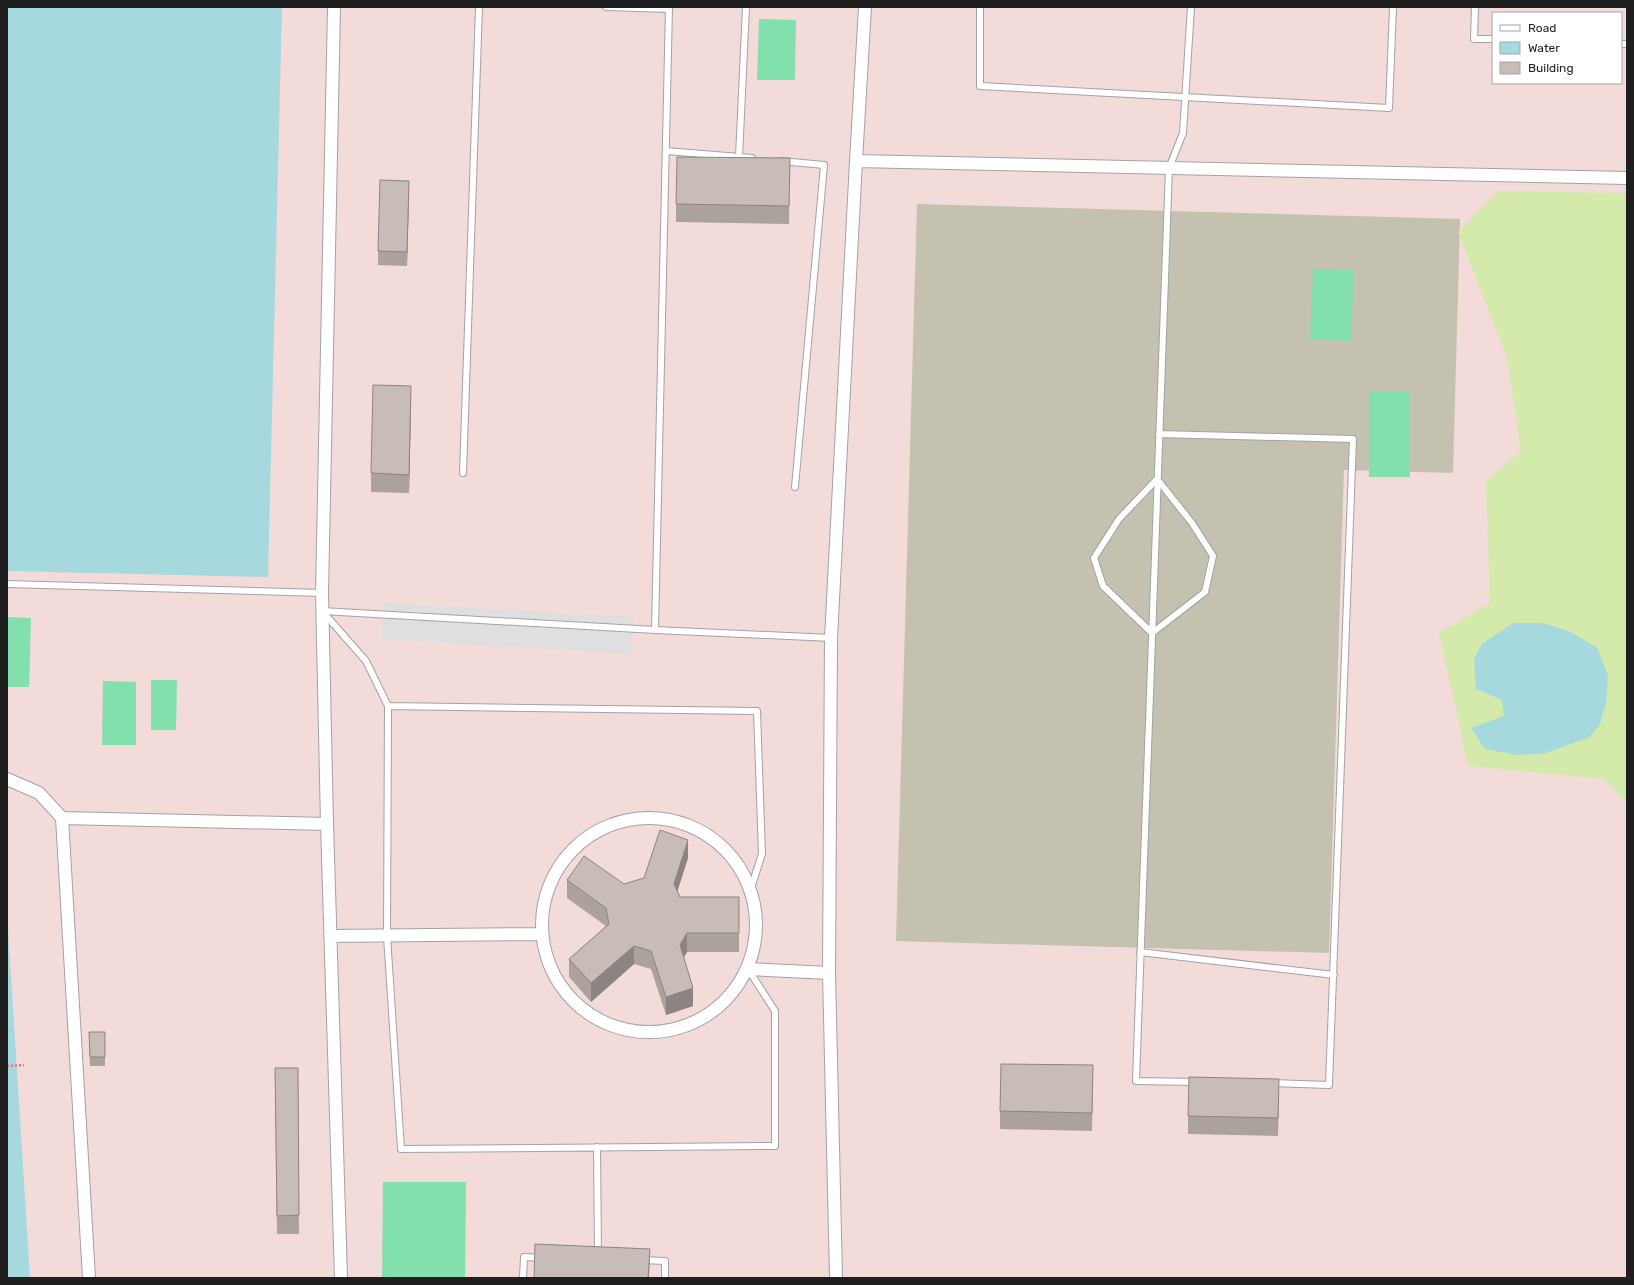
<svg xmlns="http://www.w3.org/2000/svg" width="1634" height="1285" font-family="Rubik,sans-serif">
	<rect width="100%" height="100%" fill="#f0ebe5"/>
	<path fill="#f2dbd8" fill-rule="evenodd" d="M 7,7 L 1627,7 L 1627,1278 L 7,1278 ZM 1493,13 L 1621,13 L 1621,83 L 1493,83 Z"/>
	<path fill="#c4c1b0" d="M 917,204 L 1460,219 L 1453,473 L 1344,470 L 1329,953 L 896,941 Z"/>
	<path fill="#d3eaaa" d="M 1498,191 L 1627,193 L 1627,803 L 1603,779 L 1468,766 L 1439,633 L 1490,603 L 1486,482 L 1521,451 L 1507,358 L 1458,232 Z"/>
	<path fill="#82dfae" d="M 759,19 L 796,20 L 795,80 L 757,80 Z
		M 1313,269 L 1354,270 L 1351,341 L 1310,339 Z
		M 1369,392 L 1410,392 L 1410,477 L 1369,477 Z
		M 7,617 L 31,618 L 29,687 L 7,687 Z
		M 151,680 L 177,680 L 176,730 L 151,730 Z
		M 103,681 L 136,682 L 136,745 L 102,745 Z
		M 383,1182 L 466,1182 L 465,1278 L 382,1278 Z"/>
	<path fill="#dfdfdf" d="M 384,603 L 633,617 L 631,654 L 382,639 Z"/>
	<path fill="#a5d9de" d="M 7,7 L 282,7 L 268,577 L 7,571 Z
		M 1513,623 L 1543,623 L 1571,632 L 1597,648 L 1608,675 L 1606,704 L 1600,724 L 1590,737 L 1546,753 L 1517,755 L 1485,749 L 1471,728 L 1504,716 L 1502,700 L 1476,689 L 1474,659 L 1482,644 Z
		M 7,912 L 30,1278 L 7,1278 Z"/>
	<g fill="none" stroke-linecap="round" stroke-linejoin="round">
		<g stroke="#a3a3a3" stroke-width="8">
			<path id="lane" d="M 606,7 L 669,9
				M 980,7 L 980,86 L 1389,108 L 1393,7
				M 1191,7 L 1183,133 L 1169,168 L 1136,1081 L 1197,1082
				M 1475,7 L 1474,39 L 1493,39
				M 1621,44 L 1627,44
				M 666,151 L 752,158
				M 739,157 L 746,7
				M 781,161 L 824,165 L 795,487
				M 1159,434 L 1353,439 L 1329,1085 L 1272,1083
				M 463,473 L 479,7
				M 1157,479 L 1192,523 L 1213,556 L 1205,592 L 1152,633 L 1103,586 L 1094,558 L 1119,519 Z
				M 7,584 L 322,593
				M 322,611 L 655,630 L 831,638
				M 323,612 L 366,661 L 388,706 L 387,936 L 401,1149 L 775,1146 L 775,1011 L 748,969
				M 655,630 L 669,7
				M 388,706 L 757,711 L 762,854 L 751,888
				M 1140,952 L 1334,975
				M 597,1147 L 598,1253
				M 642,1260 L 665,1261 L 665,1278
				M 523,1278 L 524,1257 L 542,1258"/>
		</g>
		<g stroke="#a3a3a3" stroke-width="14">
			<path id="street" d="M 334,7 L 322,593 L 327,824 L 341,1278
				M 856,161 L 1627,178
				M 7,779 L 39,793 L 62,818
				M542 925a107 107 0 1 1 214 0a107 107 0 1 1-214 0Z
				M 330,936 L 542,934
				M 748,969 L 829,973
				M 89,1278 L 62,818 L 327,824
				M 836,1278 L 829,973 L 831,638 L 856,161 L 865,7"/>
		</g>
		<path stroke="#fb6b71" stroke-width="2.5" stroke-dasharray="2 2" stroke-linecap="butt" d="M 7,1066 L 24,1065"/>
		<use href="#lane" stroke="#fff" stroke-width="6"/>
		<use href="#street" stroke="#fff" stroke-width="12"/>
	</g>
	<path fill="#aba29e" d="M 790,158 L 789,224 L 676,222 L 676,204 Z
		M 409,194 L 407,266 L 378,265 L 378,251 Z
		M 411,404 L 409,493 L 371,492 L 371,473 Z
		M 688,858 L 677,891 L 680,897 L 739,897 L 739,952 L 687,952 L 683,957 L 693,1006 L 666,1015 L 651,969 L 634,964 L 591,1002 L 569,977 L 569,959 L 606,926 L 567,898 L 567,880 L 624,884 L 644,878 Z
		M 89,1032 L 105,1032 L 105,1066 L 90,1066 Z
		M 275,1068 L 298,1068 L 299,1234 L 277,1234 Z
		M 1093,1084 L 1092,1131 L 1000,1129 L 1000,1111 Z
		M 1279,1097 L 1278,1136 L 1188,1134 L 1188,1116 Z"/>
	<path fill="#8b8481" d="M 409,181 L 409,194 L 407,266 L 407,252 Z
		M 411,386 L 411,404 L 409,493 L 409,475 Z
		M 688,840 L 688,858 L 674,902 L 674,884 Z
		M 687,933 L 687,952 L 680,964 L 680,945 Z
		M 634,946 L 634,964 L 591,1002 L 591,983 Z
		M 693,988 L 693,1006 L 666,1015 L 666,997 Z
		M 650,1249 L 649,1278 L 648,1278 Z"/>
	<path fill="#c7bcb8" stroke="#8b8481" d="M 677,157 L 790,158 L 789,206 L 676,204 Z
		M 380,180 L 409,181 L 407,252 L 378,251 Z
		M 373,385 L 411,386 L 409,475 L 371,473 Z
		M 660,830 L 688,840 L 674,884 L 680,897 L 739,897 L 739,933 L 687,933 L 680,945 L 693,988 L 666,997 L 651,951 L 634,946 L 591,983 L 569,959 L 609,924 L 606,908 L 567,880 L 584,856 L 624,884 L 644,878 Z
		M 89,1032 L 105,1032 L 105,1057 L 90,1057 Z
		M 1001,1064 L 1093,1065 L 1092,1113 L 1000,1111 Z
		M 275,1068 L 298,1068 L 299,1215 L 277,1216 Z
		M 1189,1077 L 1279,1079 L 1278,1118 L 1188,1116 Z
		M 535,1244 L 650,1249 L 648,1278 L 534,1278 Z"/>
	<rect width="1634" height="1285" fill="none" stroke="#1f1f1f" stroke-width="16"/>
	<rect x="1492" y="12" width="130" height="72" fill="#ffffff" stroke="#a5a5a5"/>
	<rect x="1500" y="25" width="20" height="6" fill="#ffffff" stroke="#a5a5a5"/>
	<text x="1528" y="32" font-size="12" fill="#1f1f1f">Road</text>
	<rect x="1500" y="42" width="20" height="12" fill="#a5d9de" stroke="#a5a5a5"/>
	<text x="1528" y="52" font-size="12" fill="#1f1f1f">Water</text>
	<rect x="1500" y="62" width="20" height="12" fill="#c7bcb8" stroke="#a5a5a5"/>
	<text x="1528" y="72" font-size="12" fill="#1f1f1f">Building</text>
</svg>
